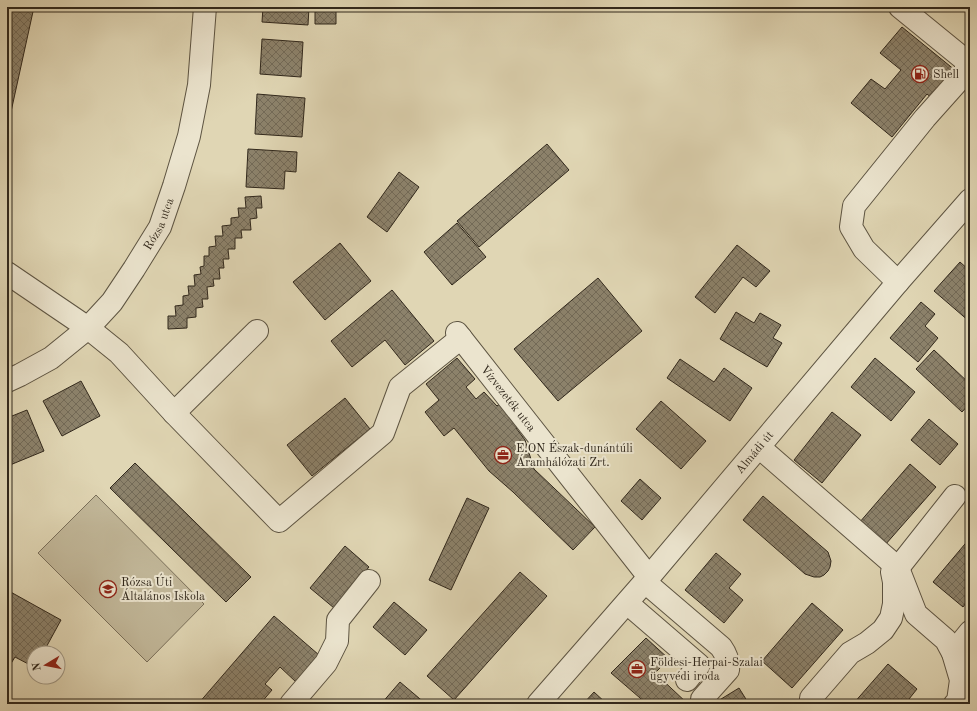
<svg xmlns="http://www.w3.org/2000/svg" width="977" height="711" font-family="'Old Standard TT',serif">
	<defs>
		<pattern id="building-cross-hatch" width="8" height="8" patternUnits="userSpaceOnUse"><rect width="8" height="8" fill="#8c826b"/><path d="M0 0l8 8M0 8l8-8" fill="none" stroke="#736a57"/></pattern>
	</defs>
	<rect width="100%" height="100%" fill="#e0d6b4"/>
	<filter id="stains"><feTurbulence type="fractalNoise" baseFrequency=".005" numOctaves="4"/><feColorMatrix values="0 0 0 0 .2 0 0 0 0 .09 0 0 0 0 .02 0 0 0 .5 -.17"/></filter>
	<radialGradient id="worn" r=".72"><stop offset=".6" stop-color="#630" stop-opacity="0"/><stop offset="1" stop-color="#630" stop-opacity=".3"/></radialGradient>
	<path fill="#c2b89a" stroke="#7a705b" d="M 96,495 L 204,604 L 147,662 L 38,553 Z"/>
	<path fill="url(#building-cross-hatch)" stroke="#31281c" d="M 7,7 L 34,7 L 7,130 Z
		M 263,7 L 309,7 L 308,25 L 262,22 Z
		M 315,7 L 336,7 L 336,24 L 315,24 Z
		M 902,27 L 961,75 L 938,103 L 927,94 L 892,137 L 851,103 L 871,79 L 885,89 L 901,70 L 880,53 Z
		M 262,39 L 303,42 L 301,77 L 260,74 Z
		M 257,94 L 305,98 L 302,137 L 255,134 Z
		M 547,144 L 569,170 L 479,247 L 457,221 Z
		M 248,149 L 297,152 L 296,172 L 285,171 L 284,189 L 246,187 Z
		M 399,172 L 419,187 L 387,232 L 367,217 Z
		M 261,196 L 262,208 L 256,208 L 257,218 L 250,219 L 251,230 L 241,230 L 242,238 L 235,238 L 235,249 L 228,249 L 229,259 L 223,259 L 224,268 L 219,268 L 220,279 L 213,279 L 214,286 L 207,287 L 208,299 L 202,299 L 203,307 L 196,308 L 196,317 L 187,318 L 187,328 L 168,329 L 168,316 L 176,316 L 175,306 L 183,305 L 183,296 L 189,295 L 188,286 L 195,286 L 194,275 L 201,274 L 200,267 L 204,266 L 204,256 L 209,256 L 209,247 L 216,246 L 215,236 L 223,236 L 222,226 L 231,225 L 231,218 L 239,217 L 238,208 L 246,208 L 245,197 Z
		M 457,223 L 486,257 L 452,285 L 424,252 Z
		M 340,243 L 371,281 L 325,320 L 293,282 Z
		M 737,245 L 770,271 L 756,287 L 743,277 L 715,313 L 695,297 Z
		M 960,262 L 970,271 L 970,322 L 934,291 Z
		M 598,278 L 642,331 L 558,401 L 514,349 Z
		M 392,290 L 434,341 L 405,365 L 385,340 L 352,367 L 331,341 Z
		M 921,302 L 935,314 L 925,326 L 938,338 L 918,362 L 890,338 Z
		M 736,312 L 754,323 L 760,313 L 781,325 L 773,338 L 782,343 L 767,367 L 720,339 Z
		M 934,350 L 970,384 L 970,403 L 962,412 L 916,369 Z
		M 457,358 L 475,379 L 466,387 L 476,399 L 484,392 L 497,406 L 503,401 L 522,423 L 516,428 L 525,440 L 534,469 L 595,527 L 573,550 L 513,492 L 489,471 L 454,428 L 444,436 L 425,412 L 439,400 L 426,384 Z
		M 875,358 L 915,392 L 891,421 L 851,387 Z
		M 680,359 L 714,382 L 724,368 L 752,388 L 730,421 L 667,378 Z
		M 81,381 L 100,416 L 62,436 L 43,401 Z
		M 345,398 L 370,429 L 312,476 L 287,445 Z
		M 661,401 L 706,441 L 681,469 L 636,429 Z
		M 27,410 L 44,451 L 10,465 L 7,457 L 7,418 Z
		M 832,412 L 861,435 L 822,483 L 794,460 Z
		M 929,419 L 958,444 L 940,465 L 911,440 Z
		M 135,463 L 251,577 L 226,602 L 110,488 Z
		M 910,464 L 936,487 L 885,545 L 859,523 Z
		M 640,479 L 661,498 L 642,520 L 621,501 Z
		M 763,496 L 828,552 L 831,561 L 830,567 L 828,571 L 824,575 L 820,577 L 814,577 L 805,574 L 743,520 Z
		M 467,498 L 489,508 L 451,590 L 429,580 Z
		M 970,538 L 970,598 L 963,607 L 933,582 Z
		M 345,546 L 369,567 L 334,608 L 310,588 Z
		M 716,553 L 741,574 L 729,588 L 743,600 L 724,623 L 685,590 Z
		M 520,572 L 547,596 L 454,700 L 427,676 Z
		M 7,590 L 61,620 L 43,653 L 34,653 L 34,667 L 15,657 L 7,670 Z
		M 394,602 L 427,630 L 405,655 L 373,627 Z
		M 812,603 L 843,630 L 792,688 L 762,661 Z
		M 274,616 L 319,655 L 296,682 L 280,667 L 265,684 L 272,690 L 260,704 L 198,704 Z
		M 646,638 L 669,659 L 655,673 L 688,704 L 647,704 L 611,673 Z
		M 888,664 L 917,689 L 905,704 L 853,704 Z
		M 400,682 L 426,704 L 381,704 Z
		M 739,688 L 749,704 L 713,704 Z
		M 594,692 L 607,704 L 583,704 Z"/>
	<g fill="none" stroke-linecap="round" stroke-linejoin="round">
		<g stroke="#5d5442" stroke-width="24">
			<g id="minor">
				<path d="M 7,273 L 88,328 L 119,353 L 174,413 L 279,521 L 383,433 L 400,387 L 461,338"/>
				<path d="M 898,282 L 864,249 L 851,227 L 854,206 L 925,118 L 967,71 L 965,60 L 900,7"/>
				<path id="s1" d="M 457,333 L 649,577"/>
				<path id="s2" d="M 7,381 L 20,375 L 51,358 L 88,328 L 112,302 L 134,269 L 160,227 L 174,186 L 189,136 L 199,85 L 205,7"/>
				<path d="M 174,413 L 257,331"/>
				<path d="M 759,447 L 898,568 L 916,614 L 946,640 L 953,653 L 961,680 L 958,701 L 955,704"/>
				<path d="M 898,568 L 955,496"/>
				<path d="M 645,582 L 721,647 C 726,654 729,661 728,670 L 702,699"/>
				<path d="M 627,603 L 699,665 L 687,680"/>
				<path d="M 953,653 L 970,632"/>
				<path d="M 811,698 L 850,653 L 867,643 L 883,630 L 891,618 L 894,604 L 894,582 L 892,572"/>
				<path d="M 291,704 L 326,663 L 337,641 L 338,620 L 369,581"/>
				<path id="s3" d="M 538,704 L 649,577 L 898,282 L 970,200"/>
			</g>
		</g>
		<use href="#minor" stroke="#ebe4ce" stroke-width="22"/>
	</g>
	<defs>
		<g id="fuel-ring" transform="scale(0.9)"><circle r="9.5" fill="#ebe4ce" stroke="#8f2418" stroke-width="1.5"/><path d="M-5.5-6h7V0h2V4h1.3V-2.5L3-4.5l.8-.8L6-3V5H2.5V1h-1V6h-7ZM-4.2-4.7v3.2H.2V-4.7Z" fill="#8f2418"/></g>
		<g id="office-ring" transform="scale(0.9)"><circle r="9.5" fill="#ebe4ce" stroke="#8f2418" stroke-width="1.5"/><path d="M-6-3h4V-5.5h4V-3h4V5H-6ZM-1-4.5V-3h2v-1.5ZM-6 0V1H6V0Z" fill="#8f2418"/></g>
		<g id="school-ring" transform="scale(0.9)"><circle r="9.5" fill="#ebe4ce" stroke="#8f2418" stroke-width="1.5"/><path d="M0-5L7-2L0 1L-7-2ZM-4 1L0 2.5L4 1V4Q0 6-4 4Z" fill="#8f2418"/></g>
	</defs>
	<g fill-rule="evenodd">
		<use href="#fuel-ring" x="920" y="74"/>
		<use href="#office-ring" x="503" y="455"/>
		<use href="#school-ring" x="108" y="589"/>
		<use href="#office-ring" x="637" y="669"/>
	</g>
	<g text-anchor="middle" stroke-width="4" stroke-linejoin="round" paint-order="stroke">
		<g font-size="12" fill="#31281c" stroke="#ebe4ce" text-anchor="start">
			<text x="933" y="78">Shell</text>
			<text x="516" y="452">E.ON Észak-dunántúli<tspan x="516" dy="14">Áramhálózati Zrt.</tspan></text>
			<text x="121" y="586">Rózsa Úti<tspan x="121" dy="14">Általános Iskola</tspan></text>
			<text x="650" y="666">Földesi-Herpai-Szalai<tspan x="650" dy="14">ügyvédi iroda</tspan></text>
		</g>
		<g font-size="12" fill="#31281c" stroke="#ebe4ce">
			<text dy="4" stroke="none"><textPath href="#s2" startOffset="224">Rózsa utca</textPath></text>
			<text dy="4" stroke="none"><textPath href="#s1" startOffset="83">Vízvezeték utca</textPath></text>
			<text dy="4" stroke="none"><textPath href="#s3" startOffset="332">Almádi út</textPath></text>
		</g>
	</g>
	<rect width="977" height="711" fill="none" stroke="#e0d6b4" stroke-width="24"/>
	<rect x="8" y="8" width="961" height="695" fill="none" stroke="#31281c" stroke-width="2"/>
	<rect x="12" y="12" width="953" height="687" fill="none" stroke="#31281c"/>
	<g transform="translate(46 665) rotate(260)"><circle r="19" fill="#ebe4ce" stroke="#a19987"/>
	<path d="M0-3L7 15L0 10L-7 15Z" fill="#8f2418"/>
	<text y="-6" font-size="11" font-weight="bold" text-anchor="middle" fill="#31281c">N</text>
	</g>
	<rect width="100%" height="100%" filter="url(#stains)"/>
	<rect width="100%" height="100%" fill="url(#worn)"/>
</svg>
